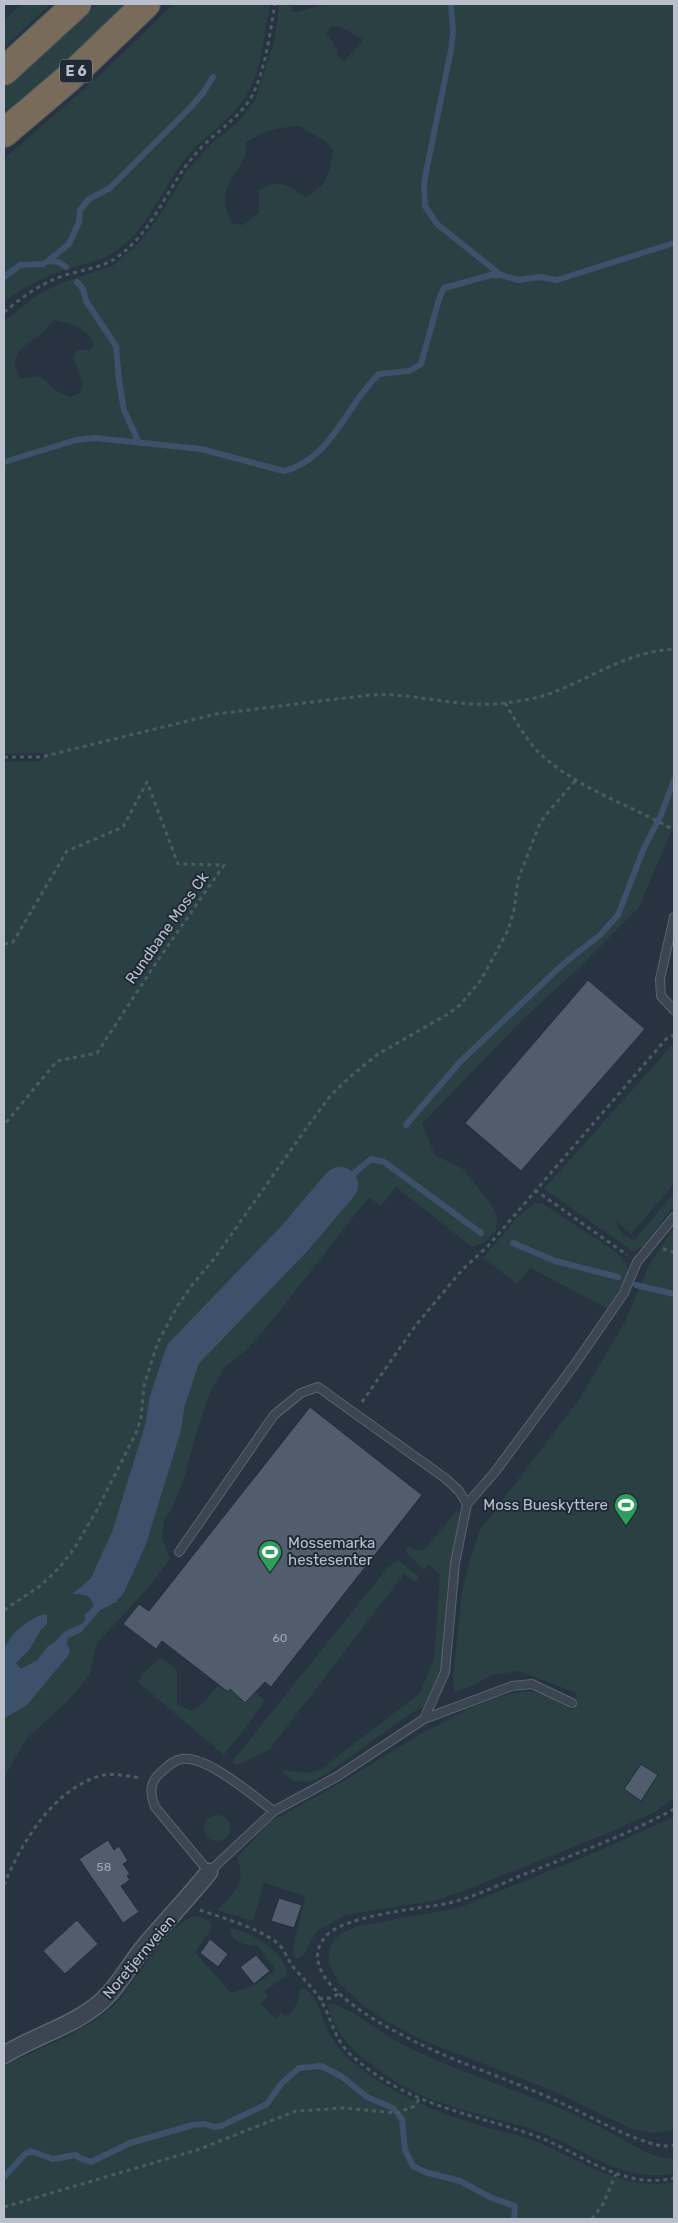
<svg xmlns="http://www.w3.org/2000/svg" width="678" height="2223" font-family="Rubik,sans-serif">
	<rect width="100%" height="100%" fill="#283342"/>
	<path fill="#2a4043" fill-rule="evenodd" d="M 22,4 L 51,4 L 4,47 L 4,20 Z
		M 97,4 L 129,4 L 4,117 L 4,88 Z
		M 174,4 L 270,4 C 264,32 263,62 250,89 C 237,115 212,130 193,150 C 162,182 152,230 111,254 C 97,262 79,265 64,270 C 43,277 22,288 4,302 L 4,159 L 100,75 Z
		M 279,4 L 291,4 L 292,12 L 298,12 L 324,4 L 674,4 L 674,825 L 639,907 L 581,966 L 520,1022 L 422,1124 L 435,1155 L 463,1169 L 491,1204 L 497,1216 L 496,1230 L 485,1242 L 472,1247 L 396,1187 L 381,1206 L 369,1197 L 266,1328 L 246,1350 L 225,1367 L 210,1392 L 198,1427 L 183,1482 L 170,1512 L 164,1519 L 162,1538 L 170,1559 L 148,1588 L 96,1644 L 90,1674 L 68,1701 L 26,1739 L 4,1778 L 4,1719 L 10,1717 L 44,1685 L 68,1656 L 70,1651 L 67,1643 L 68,1638 C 73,1636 79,1636 83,1632 C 95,1619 94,1608 115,1604 C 127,1585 121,1576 109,1559 L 102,1569 L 74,1592 L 74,1595 L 81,1593 C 88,1596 91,1599 94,1606 L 87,1611 L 83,1623 L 65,1631 L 56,1641 L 48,1646 L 37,1660 L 20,1668 L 16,1663 L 30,1649 L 40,1631 L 47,1624 L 47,1615 L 44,1614 C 25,1621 12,1631 4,1650 L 4,762 L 41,761 L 46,753 L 4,754 L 4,321 L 39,294 L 61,283 L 112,266 L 137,245 L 158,218 L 186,172 L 212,143 L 239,121 L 255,100 L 275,39 ZM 333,26 L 341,27 L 362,39 L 362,42 L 344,61 L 337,55 L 338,51 L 326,32 ZM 299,126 L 326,142 L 333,151 C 329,174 328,185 306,197 C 289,186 278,177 259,191 L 259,213 L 243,225 L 233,224 C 207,182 253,168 245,144 C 259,131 281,127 299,126 ZM 54,320 C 72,324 87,327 94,345 L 90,350 L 78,350 L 73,357 L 83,384 L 80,393 L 69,397 L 57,391 L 40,376 L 21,379 C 5,353 26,346 43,332 C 47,328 50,324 54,320 Z
		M 674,1043 L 674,1184 L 631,1234 L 616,1221 C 618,1231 625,1236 634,1241 L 674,1193 L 674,1205 L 645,1244 L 634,1252 L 544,1189 Z
		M 535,1203 L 542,1203 L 616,1252 L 626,1263 L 629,1272 L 617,1295 L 607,1308 L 530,1268 L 517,1284 L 483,1258 L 518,1216 Z
		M 674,1228 L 674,1798 L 655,1812 L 603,1835 L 461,1892 L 433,1901 L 345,1915 L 319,1930 L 311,1940 L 304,1955 L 296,1960 L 293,1951 L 295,1937 L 305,1899 L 302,1895 L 264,1883 L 253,1921 L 217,1910 C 235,1892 247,1883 237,1857 L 271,1821 L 344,1781 L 422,1733 L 470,1708 L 492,1699 L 523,1691 L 545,1694 L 572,1710 L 577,1693 L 518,1671 L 492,1675 L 469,1687 L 454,1692 L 453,1675 L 462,1591 L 470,1559 L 480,1530 L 580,1398 L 624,1324 L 649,1265 Z
		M 457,1510 L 459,1518 L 447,1588 L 445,1649 L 441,1670 L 433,1694 L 426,1706 L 413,1712 L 328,1773 L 311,1782 L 295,1781 L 284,1774 L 281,1770 L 306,1773 L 320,1770 L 420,1693 L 434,1659 L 440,1574 L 429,1565 L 424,1570 L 406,1552 L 408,1546 L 419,1551 L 426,1548 Z
		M 398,1560 L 419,1577 L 416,1582 L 404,1574 L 269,1750 L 237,1765 L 232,1762 L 389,1566 Z
		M 161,1658 L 177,1670 L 177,1705 L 192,1711 L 206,1701 L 218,1685 L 228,1692 L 239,1678 L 264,1700 L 263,1704 L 224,1755 L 138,1682 L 142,1674 Z
		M204 1828a13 13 0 1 1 26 0a13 13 0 1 1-26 0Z
		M 674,1817 L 674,2130 L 654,2133 L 632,2129 L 551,2090 L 422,2040 L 388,2022 L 364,2006 L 339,1983 L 328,1962 L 330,1947 L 334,1940 L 342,1933 L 358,1926 L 458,1908 L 589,1855 Z
		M 196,1916 L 209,1921 L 212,1928 L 195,1952 L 231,1993 L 255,1985 L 276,1969 L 257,1946 C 245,1944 231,1944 230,1928 C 249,1931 288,1953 287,1975 L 265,1991 L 267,1997 L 261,2003 L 275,2018 L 282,2012 L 284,2016 L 289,2015 L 297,2004 L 300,1990 L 304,1988 C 321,2002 320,2015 329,2033 C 336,2046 344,2056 356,2065 C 393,2094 436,2112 481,2126 C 498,2131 515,2134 532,2140 C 579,2158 621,2192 674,2182 L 674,2219 L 4,2219 L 4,2066 C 39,2048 90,2031 117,2002 C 135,1983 171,1918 196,1916 Z
		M 327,2004 C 344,2002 379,2032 396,2041 C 462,2076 536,2094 602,2128 C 620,2137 654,2161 674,2158 L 674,2173 C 624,2184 586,2150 542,2133 C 501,2118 450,2110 412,2091 C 398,2084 386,2076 374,2066 C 350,2050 335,2032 327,2004 Z"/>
	<path fill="#3e516a" d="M 129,1538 L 132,1542 L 117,1602 L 100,1610 L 81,1633 L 68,1638 L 67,1643 L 70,1651 L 68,1656 L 27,1705 L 4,1719 L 4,1650 C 12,1631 25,1621 44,1614 L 47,1615 L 47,1624 L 40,1631 L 30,1649 L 16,1663 L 20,1668 L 22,1668 L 37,1660 L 48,1646 L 56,1641 L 65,1631 L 83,1623 L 85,1618 L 84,1615 L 94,1606 C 88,1591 83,1596 72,1594 L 102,1569 Z"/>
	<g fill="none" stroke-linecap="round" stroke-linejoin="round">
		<path stroke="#3e516a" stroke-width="6" d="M 451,4 L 453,32 L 451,50 L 427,167 L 424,184 L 425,206 L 437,224 L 501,275 L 518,280 L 540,277 L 557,280 L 674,243
			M 48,261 L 69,244 L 79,222 L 80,210 L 89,199 L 110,188 L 189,109 L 203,93 L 213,77
			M 4,277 L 20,265 L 43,264 L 48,261 L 58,262 L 66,267
			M 77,282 L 83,289 L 86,301 L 116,346 L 119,381 L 124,410 L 138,441
			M 4,462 L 76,440 L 95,438 L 201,449 L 284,471 C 332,459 346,405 379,374 L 409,371 L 421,364 L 439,299 L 444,288 L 491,275 L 501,275
			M 406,1125 L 459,1063 L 562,965 L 600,935 L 618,915 L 644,848 L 661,815 L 674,780
			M 340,1185 L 371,1159 L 384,1162 L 481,1233
			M 513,1243 L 555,1261 L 618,1277
			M 636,1285 L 674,1294
			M 4,2177 L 25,2154 L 31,2151 L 53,2159 L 76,2155 L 80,2158 L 91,2162 L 130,2143 L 193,2125 L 205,2124 L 214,2127 L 221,2126 L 267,2104 L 281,2084 L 299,2068 L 321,2066 L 341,2076 L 367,2097 L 393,2108 L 397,2113 L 402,2119 L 405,2150 L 413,2166 L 425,2172 L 460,2181 L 492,2198 L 515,2206 L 514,2219"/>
		<path stroke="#3e516a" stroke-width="36" d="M 108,1584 L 129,1538 L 163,1428 L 167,1402 L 183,1354 L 294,1239 L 340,1185"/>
	</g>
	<path fill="#515c6d" stroke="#222c39" d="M 588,980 L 645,1029 L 521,1171 L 465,1123 Z
		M 310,1407 L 422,1495 L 271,1687 L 265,1682 L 245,1703 L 230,1689 L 228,1692 L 162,1641 L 156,1649 L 123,1624 L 139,1604 L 149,1611 Z
		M 641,1764 L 658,1775 L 641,1801 L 624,1789 Z
		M 108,1840 L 114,1850 L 119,1846 L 128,1861 L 123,1864 L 130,1874 L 127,1876 L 130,1880 L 121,1886 L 139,1912 L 123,1923 L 79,1859 Z
		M 279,1898 L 302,1905 L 294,1928 L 271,1921 Z
		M 77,1920 L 98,1944 L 65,1974 L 43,1951 Z
		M 210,1939 L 228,1954 L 218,1967 L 200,1953 Z
		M 256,1955 L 270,1971 L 254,1984 L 240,1967 Z"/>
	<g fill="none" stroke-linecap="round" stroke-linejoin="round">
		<g stroke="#5a636f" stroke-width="10">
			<path id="service" d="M 674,917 L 660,979 L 661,996 L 674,1010
				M 467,1504 L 495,1472 L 575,1364 L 624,1293 L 637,1262 L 674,1217
				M 179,1552 L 274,1415 L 301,1393 L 318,1387 L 445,1478 L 459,1491 L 467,1504 L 455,1563 L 445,1672 L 424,1719
				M 274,1811 C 254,1797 207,1755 182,1759 C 173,1760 167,1767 160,1773 C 149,1783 150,1794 155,1807 L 209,1872 L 274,1811 L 338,1776 L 424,1719 L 512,1686 L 532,1684 L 572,1703"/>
		</g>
		<g stroke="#5a636f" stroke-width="19">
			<path id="minor" d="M 4,2055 C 36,2035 77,2025 104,1999 C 120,1984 130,1964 144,1947 C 165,1922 188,1898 209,1872"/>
		</g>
		<g stroke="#46505c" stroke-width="30">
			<path id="motorway" d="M 4,71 L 77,4
				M 4,133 L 70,77 L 146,4"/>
		</g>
		<path stroke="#485d60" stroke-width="3" stroke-dasharray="4 4" stroke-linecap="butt" d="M 4,312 C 19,300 37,286 55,279 C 73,271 95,270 113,260 C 154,234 167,184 199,150 C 217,130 242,117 254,92 C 266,65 270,33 275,4
			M 505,703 C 517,723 528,744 546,759 C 584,791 632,806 674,830
			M 4,757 L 41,757 L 216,714 L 369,695 C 415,692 459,709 505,703 C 518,701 534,699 546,695 C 591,679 625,652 674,649
			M 4,944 L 13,942 L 67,851 L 123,827 L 147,782 L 178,864 L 224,865 L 156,963 L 97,1053 L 57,1061 L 4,1125
			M 535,1190 L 627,1255
			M 663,1249 L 674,1252
			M 362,1402 L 416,1325 L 462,1270 L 488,1246 L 666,1039 L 674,1035
			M 4,1610 L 40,1586 L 60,1567 L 75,1547 L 97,1510 L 136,1433 L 141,1418 L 144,1385 L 158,1342 L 178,1305 L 192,1285 L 214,1259 L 310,1123 L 331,1095 L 351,1076 L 378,1054 L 448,1014 L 460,1005 L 481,980 L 508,930 L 514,910 L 518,880 L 540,823 L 549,811 L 576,780
			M 674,1809 C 627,1835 575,1854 525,1874 C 500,1884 475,1897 449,1903 C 420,1909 343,1915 325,1937 C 283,1988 431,2050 463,2063 C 496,2076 529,2088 561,2103 C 590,2116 620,2134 650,2143 C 659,2146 666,2147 674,2145
			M 4,1885 C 21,1843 55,1786 104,1775 C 116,1773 131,1777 142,1778
			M 200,1910 C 225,1919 254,1926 276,1942 C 283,1947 287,1957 291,1964 C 300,1976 312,1986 320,1999 C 332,2018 333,2038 351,2055 C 408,2106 464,2111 533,2135 C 579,2151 622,2191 674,2178
			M 319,1999 L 331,1998 L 340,1993
			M 4,2207 L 197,2150 L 296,2111 L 343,2108 L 397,2113 L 415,2106 L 419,2099
			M 592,2219 L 603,2204 L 616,2174"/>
		<use href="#service" stroke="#3c4552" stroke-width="8"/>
		<use href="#minor" stroke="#3c4552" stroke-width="16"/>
		<use href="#motorway" stroke="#786b59" stroke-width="28"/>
	</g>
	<defs>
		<g id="stadium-pin" transform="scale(1.25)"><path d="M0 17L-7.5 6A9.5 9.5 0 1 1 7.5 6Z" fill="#2e9e5b" stroke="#202a37"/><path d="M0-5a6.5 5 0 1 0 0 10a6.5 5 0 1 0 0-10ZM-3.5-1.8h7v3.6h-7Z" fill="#fff"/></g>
	</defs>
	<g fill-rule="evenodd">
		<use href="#stadium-pin" x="626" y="1505"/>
		<use href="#stadium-pin" x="270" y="1552"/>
	</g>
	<g text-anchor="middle" stroke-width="4" stroke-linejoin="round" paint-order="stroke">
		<g font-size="12" fill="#9fa7b4">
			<text x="280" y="1642">60</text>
			<text x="104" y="1871">58</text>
		</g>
		<rect fill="#202a37" stroke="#8b939f" stroke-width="1" x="60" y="59.5" width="32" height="23" rx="4"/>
		<g font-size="14" font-weight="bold" fill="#b9c0cc">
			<text x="76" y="76">E 6</text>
		</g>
		<g font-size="15" fill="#b9c0cc" stroke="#202a37">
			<text transform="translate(167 928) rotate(-55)" y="5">Rundbane Moss Ck</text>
			<text transform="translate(139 1957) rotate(-50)" y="5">Noretjernveien</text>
		</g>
		<g font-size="15" fill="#b9c0cc" stroke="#202a37" text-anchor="end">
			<text x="608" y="1510">Moss Bueskyttere</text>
			<text x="288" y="1548" text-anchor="start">Mossemarka<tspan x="288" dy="17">hestesenter</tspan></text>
		</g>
	</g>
	<rect width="678" height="2223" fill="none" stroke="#b9c0cc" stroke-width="10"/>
</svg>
